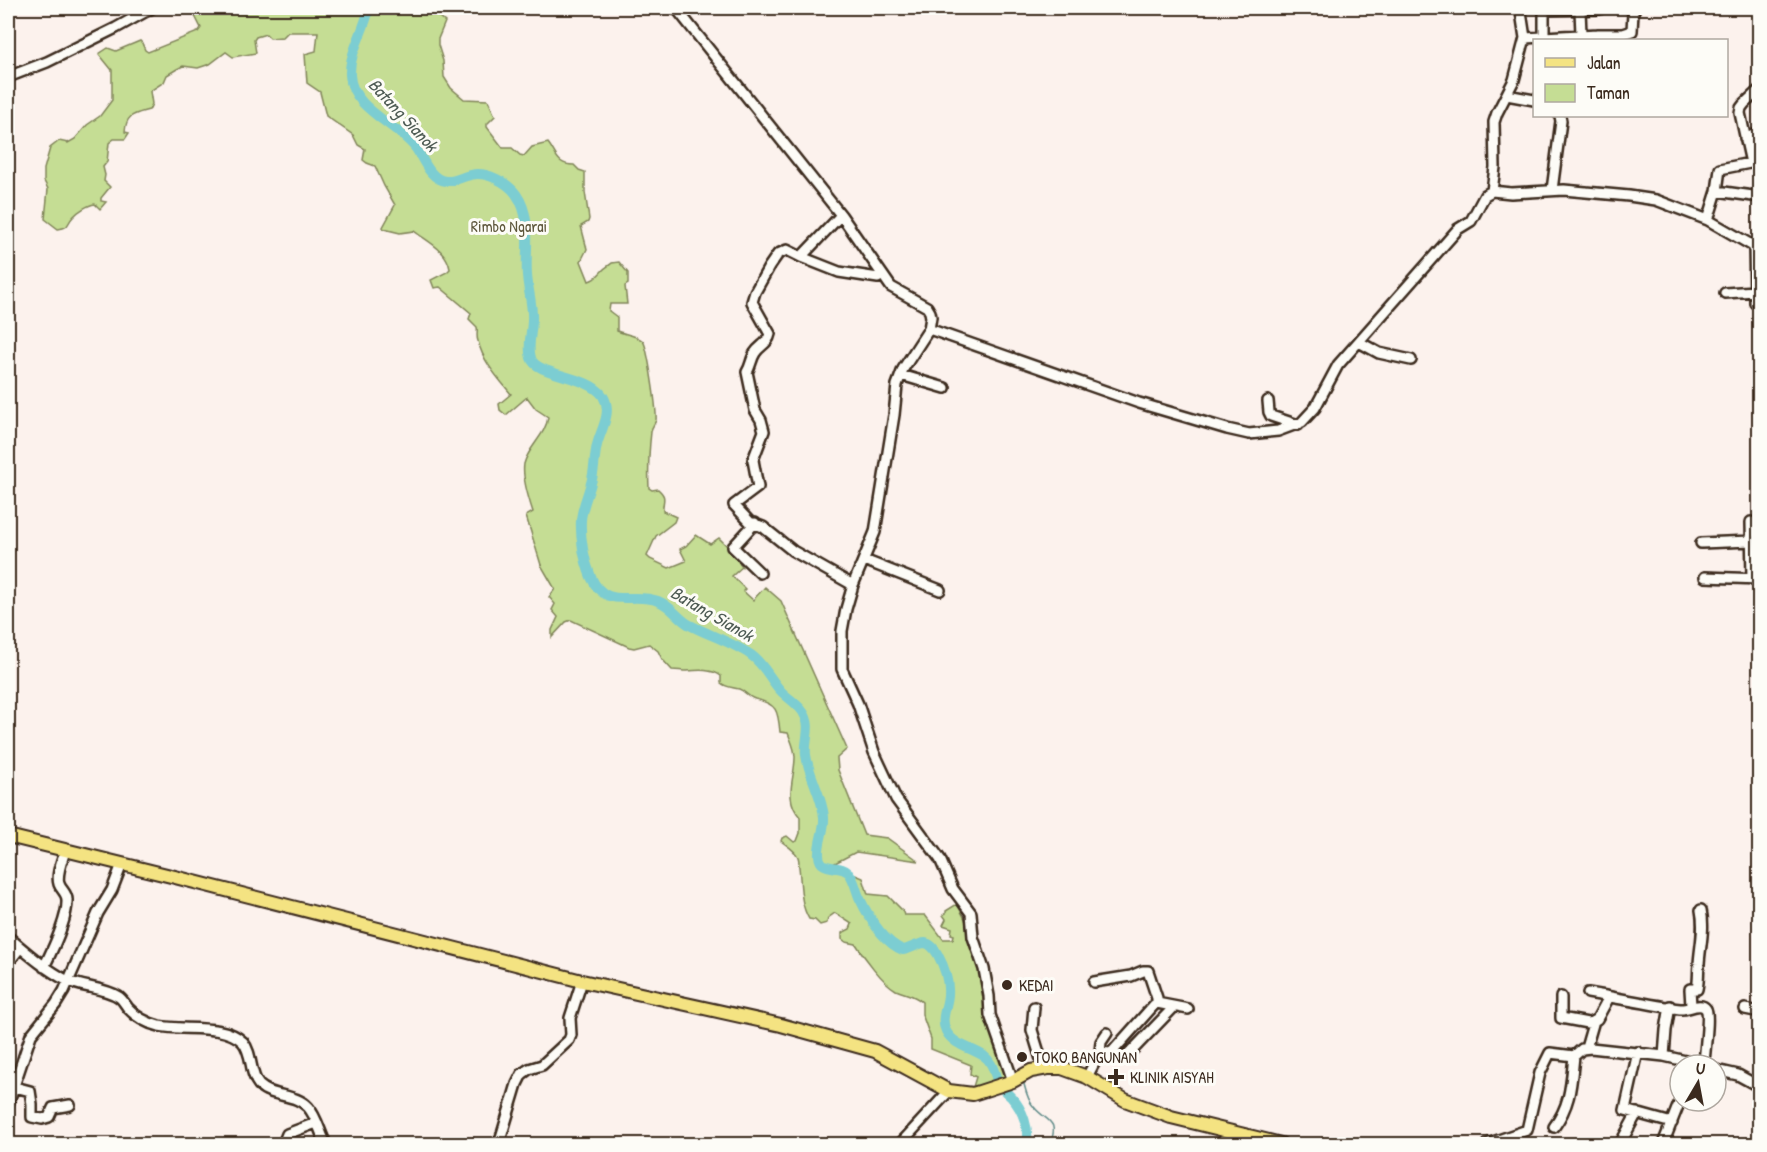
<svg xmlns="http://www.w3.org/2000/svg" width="1767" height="1152" font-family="'Patrick Hand',sans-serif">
	<rect width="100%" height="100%" fill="#fcf2ed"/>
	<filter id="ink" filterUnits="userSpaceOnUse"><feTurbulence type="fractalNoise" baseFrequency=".0167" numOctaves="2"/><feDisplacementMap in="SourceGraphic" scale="12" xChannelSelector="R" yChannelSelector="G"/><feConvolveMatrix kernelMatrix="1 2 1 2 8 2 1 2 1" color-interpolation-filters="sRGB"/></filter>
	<g filter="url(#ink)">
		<path fill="#c5dd94" stroke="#808459" stroke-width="1.5" d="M 191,8 L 428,8 L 445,22 L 438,39 L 438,45 L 443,61 L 444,77 L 451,88 L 464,99 L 488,100 L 495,116 L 487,124 L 487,127 L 503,148 L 512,148 L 520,155 L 524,156 L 532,147 L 548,143 C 557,154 556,165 574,165 L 579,170 L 585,172 L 585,192 L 589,219 L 588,222 L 581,226 L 587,249 L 581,261 L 589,281 C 596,279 597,276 602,271 C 605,267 609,266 612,263 L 619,262 L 628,273 L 628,284 L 625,286 L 627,304 L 610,304 L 609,311 L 617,317 L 617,331 C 624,334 637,335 643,341 C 648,347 657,411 656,420 C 655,424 651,427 651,432 C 649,450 648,470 649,488 L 652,490 L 658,489 C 668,498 662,500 663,511 L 676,517 L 674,522 L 656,536 L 647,556 L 650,559 L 669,568 L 686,561 L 680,549 L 686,546 L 696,535 L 710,544 L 719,538 L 729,548 L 742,567 L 732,576 L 745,589 L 743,591 L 753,600 L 765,587 L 781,601 L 847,749 L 837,758 L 838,770 L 864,835 L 887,838 L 919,861 L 856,852 L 831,865 L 863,878 L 868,894 L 888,896 L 902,910 L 904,915 L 925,915 L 943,939 L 953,939 L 954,935 L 951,934 L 952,928 L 943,925 L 946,919 L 943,915 L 946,913 L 946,911 L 957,904 L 965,919 L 973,943 L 1012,1073 L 1027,1077 L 970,1097 L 976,1077 L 970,1074 L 971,1065 L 931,1049 L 931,1039 L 922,1014 L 922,1002 C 915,995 905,994 896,990 C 882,982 864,957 856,944 L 846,942 L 842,939 L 842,933 L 850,929 L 852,924 L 835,913 L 828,918 L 827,923 L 820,925 L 815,920 L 809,919 C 800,905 801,883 799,867 C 798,862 800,863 798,857 C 795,850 786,845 781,841 L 782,838 L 787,836 L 794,842 L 797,841 L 800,833 L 800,817 C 783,798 795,779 795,757 C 795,749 791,741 788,733 L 780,732 C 778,710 777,704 755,699 C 748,697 745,691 739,689 C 732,687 727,688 721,683 L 721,676 C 712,669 699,670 687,671 C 682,671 677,670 672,670 L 662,659 L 658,651 L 649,644 L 634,648 L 629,647 L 571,620 L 566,622 L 552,637 L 552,630 L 558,617 L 552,610 L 555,604 L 549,597 L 555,589 L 541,565 L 526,516 L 533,512 C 529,500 522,476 524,464 C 528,447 546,435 548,417 L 536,409 L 527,397 L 506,415 L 500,410 L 499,404 L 511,394 C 498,378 483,362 478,341 C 476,337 478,332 477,327 L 469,319 L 471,313 L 440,287 L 434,288 L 431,280 L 447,272 L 450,269 C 447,250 428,242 414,231 L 400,233 L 384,229 L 383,227 L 395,205 L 384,186 L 375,166 L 367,163 L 363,160 L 365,149 L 358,145 L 353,135 L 326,116 L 320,92 L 307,83 L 305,54 L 316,51 L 318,32 L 288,32 L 283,37 L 270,38 L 266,34 L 256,37 L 254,40 L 256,53 L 233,57 L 226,52 L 210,64 L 198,68 L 183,66 L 177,69 L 167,75 L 164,82 L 150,91 L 152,104 L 149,110 C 135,114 126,114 125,132 L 129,133 L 125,139 L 114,139 L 109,143 L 107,162 L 103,167 L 105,175 L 104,181 L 110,187 L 101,198 L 101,201 L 106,202 L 100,209 L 95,204 C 88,205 78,211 73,217 C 66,224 71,227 58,229 L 45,219 L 48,189 L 44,181 L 44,169 L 50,148 L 59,141 L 68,143 L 75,139 L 87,125 L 100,116 L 112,100 L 112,70 L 99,54 L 108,48 L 116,51 L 140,41 L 142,43 L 145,50 L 148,52 L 198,32 L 201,28 Z"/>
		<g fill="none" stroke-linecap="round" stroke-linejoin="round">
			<path stroke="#628c8a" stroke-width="1.5" d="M 1024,1084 C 1026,1092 1028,1101 1034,1107 C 1046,1122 1060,1119 1050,1144"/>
			<path stroke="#7ccdd2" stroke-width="10" d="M 369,8 C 365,30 349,52 350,75 C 351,109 400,125 417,150 C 424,161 431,180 446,181 C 455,182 463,176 471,175 C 486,171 507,182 516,194 C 533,218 525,249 527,275 C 528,291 533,305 532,320 C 532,332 527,346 531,358 C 536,376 589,375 603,396 C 613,412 601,429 597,445 C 594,457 595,470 591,483 C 588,495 582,507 581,520 C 580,538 584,560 591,577 C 606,611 632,591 658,601 C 670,605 677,617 688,624 C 708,635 732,642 751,655 C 764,664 770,679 780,690 C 787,698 797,703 803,712 C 813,726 804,740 806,755 C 809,777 822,795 824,817 C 825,830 818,842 819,855 C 820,873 840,863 849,873 C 854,879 856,890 859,897 C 868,916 883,942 903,950 C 911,949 918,943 925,943 C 932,944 935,950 938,955 C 945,968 949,981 948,995 C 947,1008 940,1019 946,1031 C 953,1045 972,1048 984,1056 C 994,1063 994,1075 999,1084 C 1002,1090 1008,1093 1012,1098 C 1023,1110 1029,1128 1027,1144"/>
			<g stroke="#3b2a1e" stroke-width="14">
				<path id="minor" d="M 676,8 L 841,215 L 891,287 L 927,307 L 930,312 L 931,317 L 929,329 L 903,369 L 897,385 L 894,415 L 875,532 L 853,585 L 846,609 L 842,631 L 842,669 L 858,704 L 874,752 L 896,799 L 940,859 L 953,889 L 971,913 L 973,937 L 984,969 L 989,996 L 990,1015 L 1013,1081
					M 1580,10 L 1581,34
					M 1544,36 L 1544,10 L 1600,9
					M 1525,38 L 1598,34
					M 1599,40 L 1598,34 L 1623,34 L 1632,31 L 1633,12 L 1635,8
					M 8,77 L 47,62 L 116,28 L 152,8
					M 1507,95 L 1534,100
					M 1745,138 L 1760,133
					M 1751,163 L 1740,113 L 1741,108 L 1744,104 L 1760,89
					M 1552,190 L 1561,121 L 1560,116
					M 1492,191 L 1495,167 L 1494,122 L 1497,113 L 1514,80 L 1525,38 L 1521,12 L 1523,8
					M 1717,191 L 1760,197
					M 841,215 L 801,257 L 787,250 L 778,254 L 769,267 L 755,292 L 752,302 L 770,334 C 768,344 760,345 755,353 C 751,359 751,366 747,372 L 755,410 L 761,420 L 764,431 L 753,460 L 758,487 L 734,505 L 750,522 L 763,527 L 793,551 L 853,585
					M 1708,220 L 1717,191 L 1720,169 L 1760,161
					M 1754,247 L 1755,303
					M 801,257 L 839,272 L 878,278 L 881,274
					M 1725,293 L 1755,291
					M 929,329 L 1139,403 L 1227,429 L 1249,434 L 1278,431 L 1302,422 L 1315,408 L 1338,365 L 1458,229 L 1471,221 L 1485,195 L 1492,191 L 1511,193 L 1564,190 L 1629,196 L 1656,200 L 1708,220 L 1760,250
					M 1359,342 L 1379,353 L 1411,360
					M 901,375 L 945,388
					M 1268,401 L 1269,412 L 1271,416 L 1298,425
					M 1751,522 L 1752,579
					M 755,523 L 733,547 L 760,573
					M 1701,543 L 1751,541
					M 864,560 L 940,590
					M 1705,577 L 1760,579
					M 8,937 C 26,952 45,969 66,980 C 82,988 103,987 119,997 C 123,1000 125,1004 128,1008 C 136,1017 147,1023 159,1026 C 184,1031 224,1023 243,1042 C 253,1054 249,1073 259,1085 C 272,1098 295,1093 308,1107 C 317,1117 320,1133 326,1144
					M 8,963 L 20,948
					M 44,967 C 52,951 68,918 67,900 C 67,893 61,890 59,884 C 56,874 62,861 65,851
					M 1094,982 L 1131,976 L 1143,971 L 1148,971 L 1157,998 L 1157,1003
					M 1588,993 C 1619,998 1650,1005 1680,1009 C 1688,1010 1701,1001 1706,1009 C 1710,1015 1704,1055 1704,1065
					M 1561,997 L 1561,1018 L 1593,1024 L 1586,1048
					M 1691,1006 L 1690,989 L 1697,989 C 1699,980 1698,973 1699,964 C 1700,946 1705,929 1701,910
					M 1034,1007 L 1032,1030 L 1044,1069
					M 1745,1009 L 1760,1012
					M 1590,1023 L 1597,1019 L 1609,997
					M 1100,1052 L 1101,1042 L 1107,1033
					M 1638,1052 L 1625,1110 L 1672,1123
					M 1110,1053 L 1125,1058 L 1174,1007
					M 1664,1056 L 1666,1030 L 1670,1006
					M 1716,1070 L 1738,1075 L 1760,1087
					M 1087,1077 L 1100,1052 L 1110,1053 L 1113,1051 L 1154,1005 L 1157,1003 L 1188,1009
					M 15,1087 L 30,1091 L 32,1104 L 32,1117 L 42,1119 L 49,1117 L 53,1108 L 70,1105
					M 8,1104 L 31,1035 L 56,1004 L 64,991 L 98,913 L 112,890 L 122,864
					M 1554,1127 C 1571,1104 1571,1084 1574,1056
					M 283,1144 L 287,1134 L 316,1123
					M 499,1144 L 517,1084 L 522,1074 L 529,1069 L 542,1065 L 569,1040 L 571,1035 L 570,1018 L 582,981
					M 900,1144 L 949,1091
					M 1487,1144 L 1527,1130 L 1540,1073 L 1550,1053 L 1574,1056 L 1582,1049 L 1591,1048 L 1664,1056 L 1703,1065
					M 1620,1144 L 1637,1113
					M 1663,1144 L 1680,1101"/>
			</g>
			<g stroke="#3b2a1e" stroke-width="16">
				<path id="major" d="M 8,836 L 175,877 L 582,981 L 781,1025 L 875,1051 L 949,1091 L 973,1094 L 1013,1081 L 1031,1071 L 1048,1068 L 1062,1068 L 1087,1077 L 1125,1100 L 1171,1117 L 1281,1144"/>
			</g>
			<use href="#minor" stroke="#fdfcf7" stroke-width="9"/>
			<use href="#major" stroke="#f4e382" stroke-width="12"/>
		</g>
	</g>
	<g fill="#3b2a1e" stroke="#fdfcf7" stroke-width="2">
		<circle cx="1007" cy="985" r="6"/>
		<circle cx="1022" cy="1057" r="6"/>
		<path d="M1113 1068h6v6h6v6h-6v6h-6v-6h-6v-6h6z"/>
	</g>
	<g text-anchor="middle" stroke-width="6" stroke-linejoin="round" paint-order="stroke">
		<g font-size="16" fill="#5e573c" stroke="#fdfcf7">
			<text x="509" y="232">Rimbo Ngarai</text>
		</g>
		<g font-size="16" fill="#3b2a1e" stroke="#fdfcf7" text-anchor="start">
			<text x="1019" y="991">KEDAI</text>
			<text x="1034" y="1063">TOKO BANGUNAN</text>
			<text x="1130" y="1083">KLINIK AISYAH</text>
		</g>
		<g font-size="18" font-style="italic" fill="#4e5b54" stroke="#fdfcf7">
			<text transform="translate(403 115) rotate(47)" y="6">Batang Sianok</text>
			<text transform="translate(712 614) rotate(30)" y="6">Batang Sianok</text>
		</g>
	</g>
	<rect width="1767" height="1152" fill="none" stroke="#fdfcf7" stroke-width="30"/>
	<rect x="15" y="15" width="1737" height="1122" fill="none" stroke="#3b2a1e" stroke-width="2" filter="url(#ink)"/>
	<rect x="1533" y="39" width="195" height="78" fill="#fdfcf7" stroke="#afa8a0" stroke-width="1.5"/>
	<rect x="1545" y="58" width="30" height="9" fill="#f4e382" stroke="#afa8a0" stroke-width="1.5"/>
	<text x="1587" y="69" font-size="18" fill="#3b2a1e">Jalan</text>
	<rect x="1545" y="84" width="30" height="18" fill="#c5dd94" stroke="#afa8a0" stroke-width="1.5"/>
	<text x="1587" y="99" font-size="18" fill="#3b2a1e">Taman</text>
	<g transform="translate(1698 1083) rotate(10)"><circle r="28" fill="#fdfcf7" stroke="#afa8a0" stroke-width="1.5"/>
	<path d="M0-4.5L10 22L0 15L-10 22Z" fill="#3b2a1e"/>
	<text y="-9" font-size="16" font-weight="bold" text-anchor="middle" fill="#3b2a1e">U</text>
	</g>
</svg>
